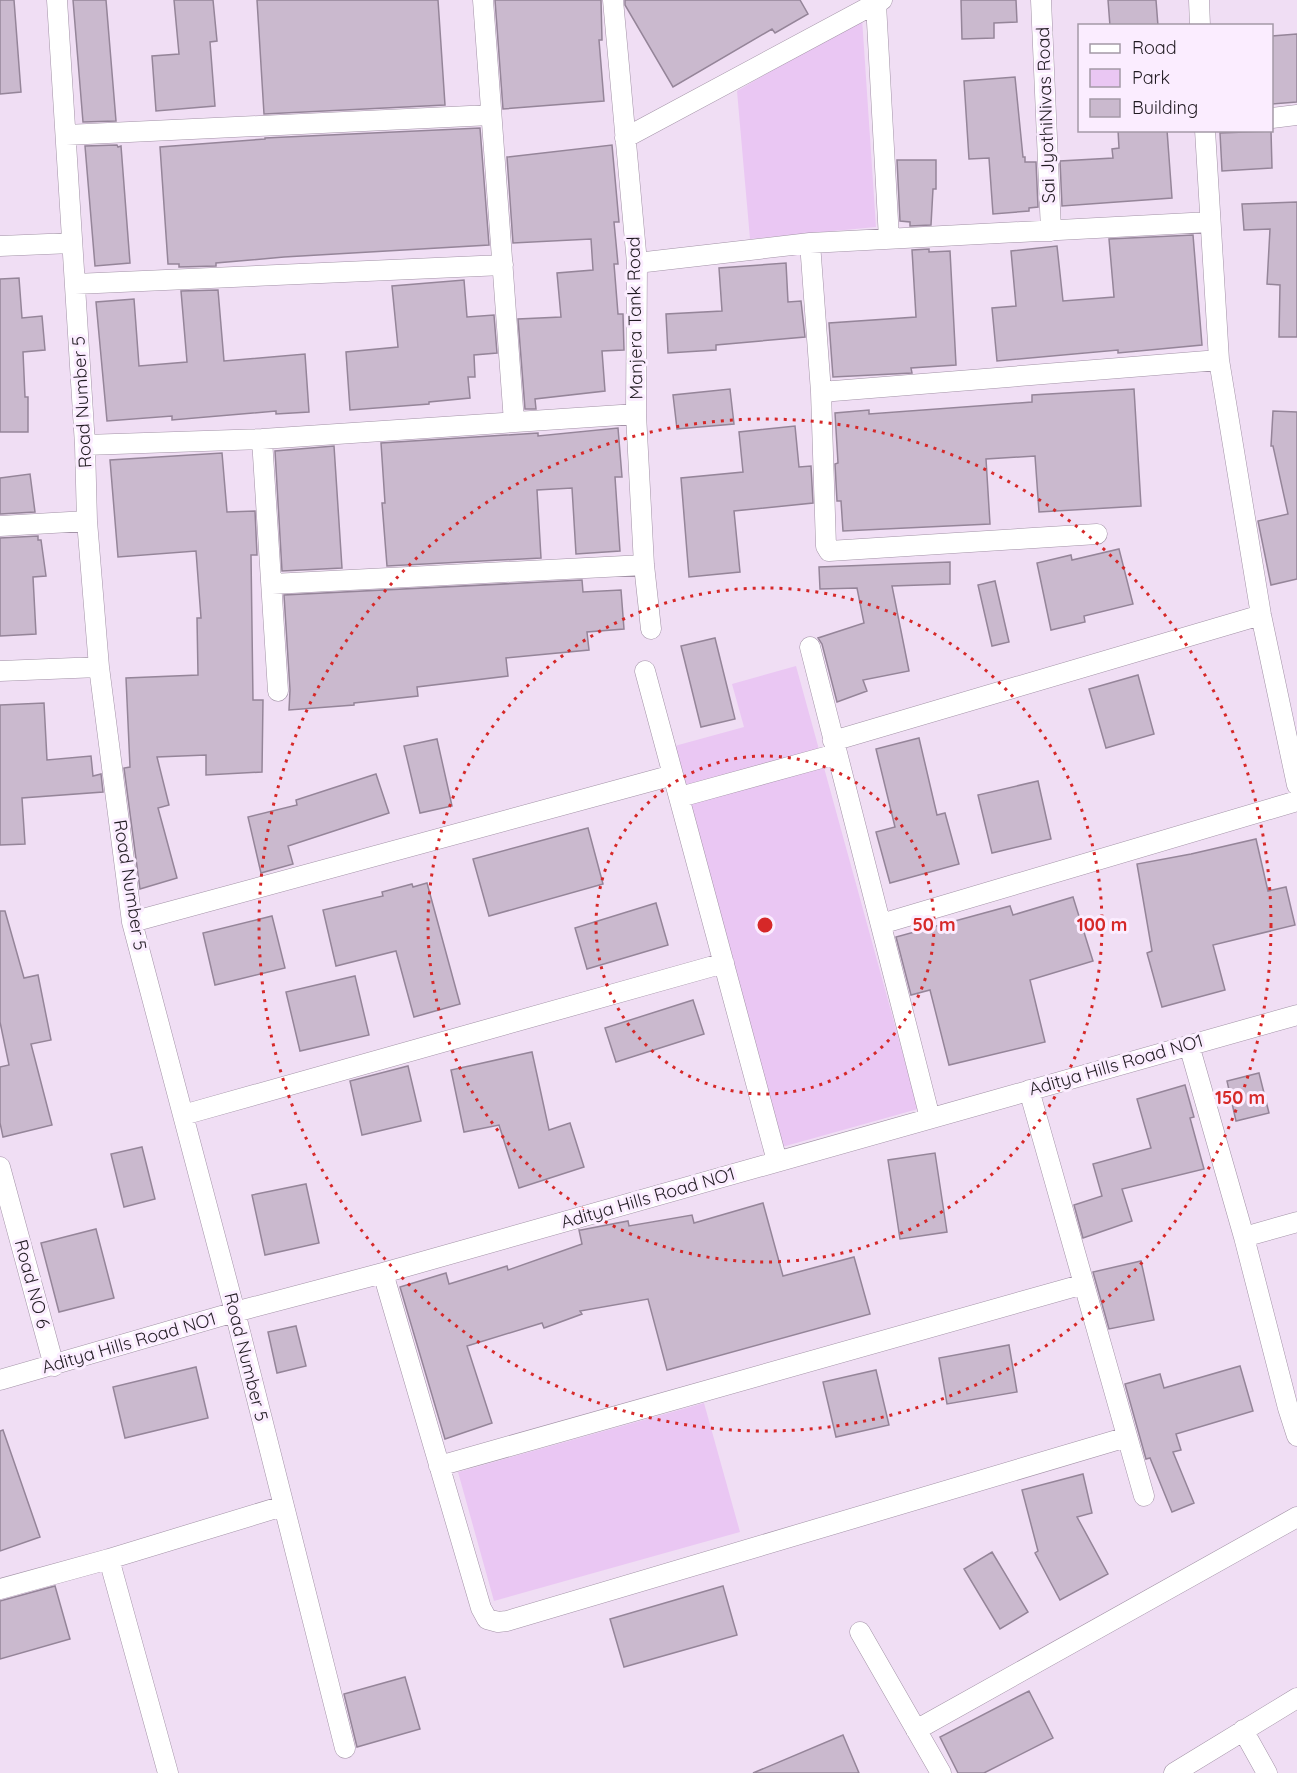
<svg xmlns="http://www.w3.org/2000/svg" width="1297" height="1773" font-family="Quicksand,sans-serif">
	<rect width="100%" height="100%" fill="#f0def4"/>
	<path fill="#eac7f3" d="M 862,18 L 876,227 L 750,239 L 737,91 Z
		M 796,666 L 918,1109 L 782,1147 L 671,747 L 744,727 L 732,684 Z
		M 704,1403 L 740,1532 L 494,1601 L 458,1472 Z"/>
	<path fill="#cab9ce" stroke="#958599" stroke-width="1.5" d="M 0,0 L 14,0 L 21,92 L 0,94 Z
		M 73,0 L 106,0 L 116,121 L 83,122 Z
		M 174,0 L 213,0 L 217,41 L 210,42 L 215,106 L 156,111 L 152,56 L 179,54 Z
		M 257,0 L 438,0 L 445,105 L 264,114 Z
		M 495,0 L 601,0 L 602,40 L 599,40 L 604,101 L 503,109 Z
		M 625,0 L 800,0 L 808,14 L 775,33 L 772,29 L 673,87 L 625,5 Z
		M 961,0 L 1016,0 L 1017,22 L 994,23 L 994,38 L 962,39 Z
		M 1108,0 L 1156,0 L 1158,26 L 1110,26 Z
		M 1297,34 L 1297,102 L 1272,104 L 1272,36 Z
		M 1015,77 L 1023,157 L 1025,157 L 1025,162 L 1036,162 L 1038,207 L 1029,208 L 1029,211 L 993,214 L 989,158 L 969,159 L 964,81 Z
		M 480,128 L 489,245 L 284,257 L 216,263 L 216,266 L 179,267 L 179,264 L 168,264 L 160,147 L 265,139 L 265,138 Z
		M 1118,130 L 1167,130 L 1172,198 L 1062,206 L 1060,161 L 1113,158 L 1112,149 L 1119,148 Z
		M 1271,131 L 1272,168 L 1222,171 L 1220,133 Z
		M 117,145 L 118,147 L 121,146 L 130,263 L 95,266 L 85,146 Z
		M 612,145 L 619,222 L 614,222 L 618,264 L 614,264 L 618,314 L 623,314 L 624,350 L 602,351 L 605,391 L 535,399 L 536,409 L 525,409 L 518,319 L 561,317 L 557,273 L 593,270 L 591,239 L 513,243 L 507,157 Z
		M 897,160 L 936,160 L 936,189 L 933,189 L 931,225 L 910,226 L 910,222 L 900,221 Z
		M 1297,202 L 1297,337 L 1279,337 L 1280,285 L 1267,284 L 1270,229 L 1244,230 L 1242,204 Z
		M 1193,235 L 1202,345 L 1118,353 L 1118,350 L 997,361 L 992,308 L 1016,306 L 1011,251 L 1057,246 L 1063,301 L 1114,297 L 1109,239 Z
		M 929,249 L 929,252 L 950,251 L 956,365 L 911,368 L 912,373 L 833,377 L 829,323 L 916,317 L 912,250 Z
		M 786,263 L 788,302 L 801,301 L 805,337 L 716,345 L 716,350 L 668,353 L 666,314 L 722,311 L 719,268 Z
		M 19,278 L 22,318 L 42,316 L 45,350 L 23,352 L 25,397 L 28,397 L 28,432 L 0,432 L 0,279 Z
		M 464,280 L 467,317 L 494,315 L 497,353 L 474,355 L 475,377 L 468,377 L 470,398 L 429,402 L 429,404 L 350,410 L 346,352 L 398,347 L 392,286 Z
		M 218,290 L 224,361 L 305,354 L 309,412 L 276,414 L 276,411 L 172,420 L 172,416 L 107,421 L 96,302 L 134,299 L 139,366 L 187,362 L 181,291 Z
		M 730,389 L 734,424 L 677,429 L 673,395 Z
		M 1134,389 L 1141,506 L 1039,512 L 1035,456 L 986,459 L 990,524 L 843,531 L 841,501 L 837,501 L 835,464 L 838,463 L 835,413 L 869,410 L 869,414 L 1032,402 L 1032,395 Z
		M 1273,411 L 1297,412 L 1297,579 L 1271,585 L 1258,521 L 1288,514 L 1273,446 L 1271,446 Z
		M 795,426 L 799,467 L 811,466 L 813,503 L 734,511 L 740,572 L 689,577 L 681,478 L 743,472 L 739,432 Z
		M 618,428 L 622,477 L 615,477 L 620,551 L 576,554 L 572,488 L 537,490 L 541,558 L 387,566 L 382,503 L 385,503 L 381,443 L 538,433 L 538,436 Z
		M 334,446 L 342,568 L 282,571 L 275,451 Z
		M 222,453 L 227,512 L 255,511 L 257,555 L 251,555 L 253,700 L 263,700 L 262,772 L 206,775 L 206,755 L 157,757 L 169,805 L 158,808 L 177,878 L 140,889 L 124,768 L 130,767 L 126,678 L 198,675 L 197,618 L 201,618 L 196,551 L 118,557 L 110,460 Z
		M 30,474 L 35,512 L 0,514 L 0,478 Z
		M 38,536 L 38,540 L 41,540 L 46,576 L 33,577 L 36,634 L 0,636 L 0,538 Z
		M 1119,549 L 1133,604 L 1084,616 L 1085,622 L 1051,630 L 1037,563 L 1071,555 L 1072,560 Z
		M 950,562 L 950,584 L 892,586 L 909,671 L 863,680 L 867,691 L 837,702 L 822,644 L 818,638 L 864,623 L 857,588 L 820,589 L 819,567 Z
		M 582,580 L 583,592 L 621,590 L 624,629 L 587,632 L 589,650 L 506,658 L 508,676 L 417,687 L 418,696 L 354,703 L 354,705 L 289,710 L 290,690 L 284,595 Z
		M 995,581 L 1009,642 L 992,646 L 978,585 Z
		M 715,638 L 735,719 L 701,727 L 681,646 Z
		M 1138,675 L 1154,734 L 1106,748 L 1089,689 Z
		M 44,703 L 47,760 L 91,756 L 93,776 L 101,774 L 103,792 L 22,798 L 25,844 L 0,845 L 0,705 Z
		M 919,738 L 937,815 L 945,813 L 959,864 L 890,883 L 876,832 L 895,827 L 876,749 Z
		M 437,739 L 452,806 L 420,813 L 404,746 Z
		M 376,774 L 389,813 L 288,846 L 293,864 L 261,873 L 248,817 L 297,805 L 296,800 Z
		M 1038,781 L 1051,839 L 992,853 L 978,795 Z
		M 588,828 L 603,884 L 489,916 L 473,859 Z
		M 1256,839 L 1268,891 L 1286,887 L 1295,925 L 1213,945 L 1225,990 L 1162,1007 L 1147,953 L 1152,951 L 1137,864 L 1191,854 Z
		M 427,883 L 460,1004 L 414,1017 L 396,951 L 336,966 L 323,910 L 383,896 L 382,892 L 412,884 L 413,887 Z
		M 1073,897 L 1093,961 L 1030,980 L 1045,1042 L 949,1065 L 930,990 L 911,995 L 896,937 L 1010,906 L 1013,915 Z
		M 656,903 L 668,945 L 587,969 L 575,928 Z
		M 0,911 L 5,911 L 24,978 L 38,975 L 51,1040 L 31,1044 L 52,1125 L 3,1137 L 0,1123 L 0,1067 L 9,1065 L 0,1022 Z
		M 272,916 L 285,968 L 215,985 L 203,933 Z
		M 355,976 L 369,1035 L 300,1051 L 286,992 Z
		M 693,1000 L 704,1034 L 616,1062 L 605,1028 Z
		M 532,1052 L 549,1130 L 570,1123 L 584,1167 L 519,1188 L 499,1125 L 464,1132 L 451,1070 Z
		M 408,1066 L 421,1121 L 362,1135 L 350,1081 Z
		M 1259,1073 L 1269,1113 L 1236,1121 L 1227,1081 Z
		M 1185,1085 L 1194,1117 L 1190,1118 L 1204,1169 L 1122,1189 L 1132,1221 L 1083,1238 L 1074,1205 L 1102,1196 L 1093,1164 L 1151,1148 L 1137,1099 Z
		M 142,1147 L 155,1199 L 124,1207 L 111,1154 Z
		M 935,1153 L 947,1232 L 900,1239 L 888,1160 Z
		M 306,1184 L 319,1243 L 265,1255 L 252,1195 Z
		M 763,1203 L 783,1276 L 854,1257 L 870,1314 L 667,1370 L 648,1299 L 580,1311 L 582,1314 L 544,1328 L 542,1323 L 467,1346 L 492,1423 L 445,1439 L 400,1287 L 446,1273 L 449,1284 L 507,1266 L 508,1270 L 582,1244 L 579,1230 L 581,1230 L 628,1221 L 629,1226 L 692,1215 L 694,1223 Z
		M 96,1229 L 114,1298 L 59,1312 L 41,1243 Z
		M 1141,1261 L 1154,1320 L 1109,1329 L 1093,1272 Z
		M 296,1326 L 306,1366 L 277,1373 L 268,1332 Z
		M 1009,1345 L 1017,1392 L 947,1404 L 939,1358 Z
		M 1240,1366 L 1253,1411 L 1176,1434 L 1181,1450 L 1173,1452 L 1194,1503 L 1172,1512 L 1150,1458 L 1146,1459 L 1125,1384 L 1160,1374 L 1164,1388 Z
		M 196,1367 L 208,1418 L 125,1438 L 113,1387 Z
		M 876,1370 L 889,1425 L 836,1437 L 823,1382 Z
		M 3,1430 L 40,1537 L 0,1551 L 0,1431 Z
		M 1083,1474 L 1092,1513 L 1077,1517 L 1108,1574 L 1060,1600 L 1035,1553 L 1038,1551 L 1022,1490 Z
		M 992,1552 L 1028,1612 L 1000,1629 L 964,1569 Z
		M 55,1586 L 70,1639 L 0,1659 L 0,1601 Z
		M 723,1586 L 737,1635 L 624,1667 L 610,1619 Z
		M 405,1677 L 420,1729 L 357,1747 L 344,1694 Z
		M 1029,1691 L 1053,1738 L 984,1773 L 958,1773 L 940,1737 Z
		M 843,1735 L 859,1773 L 753,1773 Z"/>
	<g fill="none" stroke-linecap="round" stroke-linejoin="round">
		<g stroke="#a292a6" stroke-width="21">
			<path id="street" d="M 57,0 L 85,445 L 87,521 L 99,667 L 132,922 L 235,1312 L 345,1748
				M 483,0 L 514,422
				M 613,0 L 637,263 L 636,414 L 644,565 L 651,629
				M 1041,0 L 1051,231
				M 1199,0 L 1200,26
				M 876,4 L 889,239
				M 1272,118 L 1297,115
				M 1205,130 L 1219,360 L 1261,615 L 1297,785
				M 66,135 L 491,115
				M 625,138 L 882,0
				M 810,243 L 821,392 L 826,546 L 829,551 L 1097,534
				M 0,246 L 72,243
				M 637,263 L 810,243 L 1210,222
				M 75,284 L 503,265
				M 821,392 L 1219,360
				M 262,439 L 278,691
				M 85,445 L 262,439 L 636,414
				M 0,526 L 87,521
				M 272,584 L 644,565
				M 810,647 L 930,1118
				M 0,671 L 99,667
				M 645,671 L 777,1161
				M 833,741 L 1261,615
				M 680,797 L 836,754
				M 132,922 L 673,775
				M 881,924 L 1297,801
				M 1189,1045 L 1244,1237 L 1288,1408 L 1297,1436
				M 1029,1090 L 1144,1496
				M 183,1115 L 724,963
				M 0,1167 L 54,1366
				M 1244,1237 L 1297,1222
				M 383,1273 L 481,1608 L 487,1619 L 498,1622 L 507,1621 L 1127,1437
				M 0,1380 L 235,1312 L 383,1273 L 1297,1015
				M 439,1466 L 1084,1284
				M 109,1559 L 168,1773
				M 0,1589 L 109,1559 L 283,1506
				M 860,1632 L 941,1773
				M 916,1730 L 1297,1517
				M 1243,1730 L 1267,1773
				M 1174,1773 L 1297,1698"/>
		</g>
		<use href="#street" stroke="#fff" stroke-width="20"/>
	</g>
	<g fill="none" stroke="#d62828" stroke-width="3" stroke-dasharray="3 6">
		<circle cx="765" cy="925" r="169"/>
		<circle cx="765" cy="925" r="337"/>
		<circle cx="765" cy="925" r="506"/>
	</g>
	<g text-anchor="middle" stroke-width="6" stroke-linejoin="round" paint-order="stroke">
		<g font-size="18" fill="#211b22" stroke="#fbedff">
			<text transform="translate(1046 115) rotate(-92)" y="6">Sai JyothiNivas Road</text>
			<text transform="translate(635 318) rotate(-91)" y="6">Manjera Tank Road</text>
			<text transform="translate(82 402) rotate(-93)" y="6">Road Number 5</text>
			<text transform="translate(130 885) rotate(81)" y="6">Road Number 5</text>
			<text transform="translate(1116 1065) rotate(-16)" y="6">Aditya Hills Road NO1</text>
			<text transform="translate(648 1198) rotate(-16)" y="6">Aditya Hills Road NO1</text>
			<text transform="translate(32 1284) rotate(75)" y="6">Road NO 6</text>
			<text transform="translate(129 1343) rotate(-16)" y="6">Aditya Hills Road NO1</text>
			<text transform="translate(246 1357) rotate(76)" y="6">Road Number 5</text>
		</g>
	</g>
	<circle cx="765" cy="925" r="9" fill="#d62828" stroke="#fbedff" stroke-width="3"/>
	<g font-size="18" text-anchor="middle" font-weight="bold" fill="#d62828" stroke="#fbedff" stroke-width="6" stroke-linejoin="round" paint-order="stroke">
		<text x="934" y="931">50 m</text>
		<text x="1102" y="931">100 m</text>
		<text x="1240" y="1104">150 m</text>
	</g>
	<rect x="1078" y="24" width="195" height="108" fill="#fbedff" stroke="#a499a7" stroke-width="1.5"/>
	<rect x="1090" y="44" width="30" height="9" fill="#ffffff" stroke="#a499a7" stroke-width="1.5"/>
	<text x="1132" y="54" font-size="18" fill="#211b22">Road</text>
	<rect x="1090" y="69" width="30" height="18" fill="#eac7f3" stroke="#a499a7" stroke-width="1.5"/>
	<text x="1132" y="84" font-size="18" fill="#211b22">Park</text>
	<rect x="1090" y="99" width="30" height="18" fill="#cab9ce" stroke="#a499a7" stroke-width="1.5"/>
	<text x="1132" y="114" font-size="18" fill="#211b22">Building</text>
</svg>
